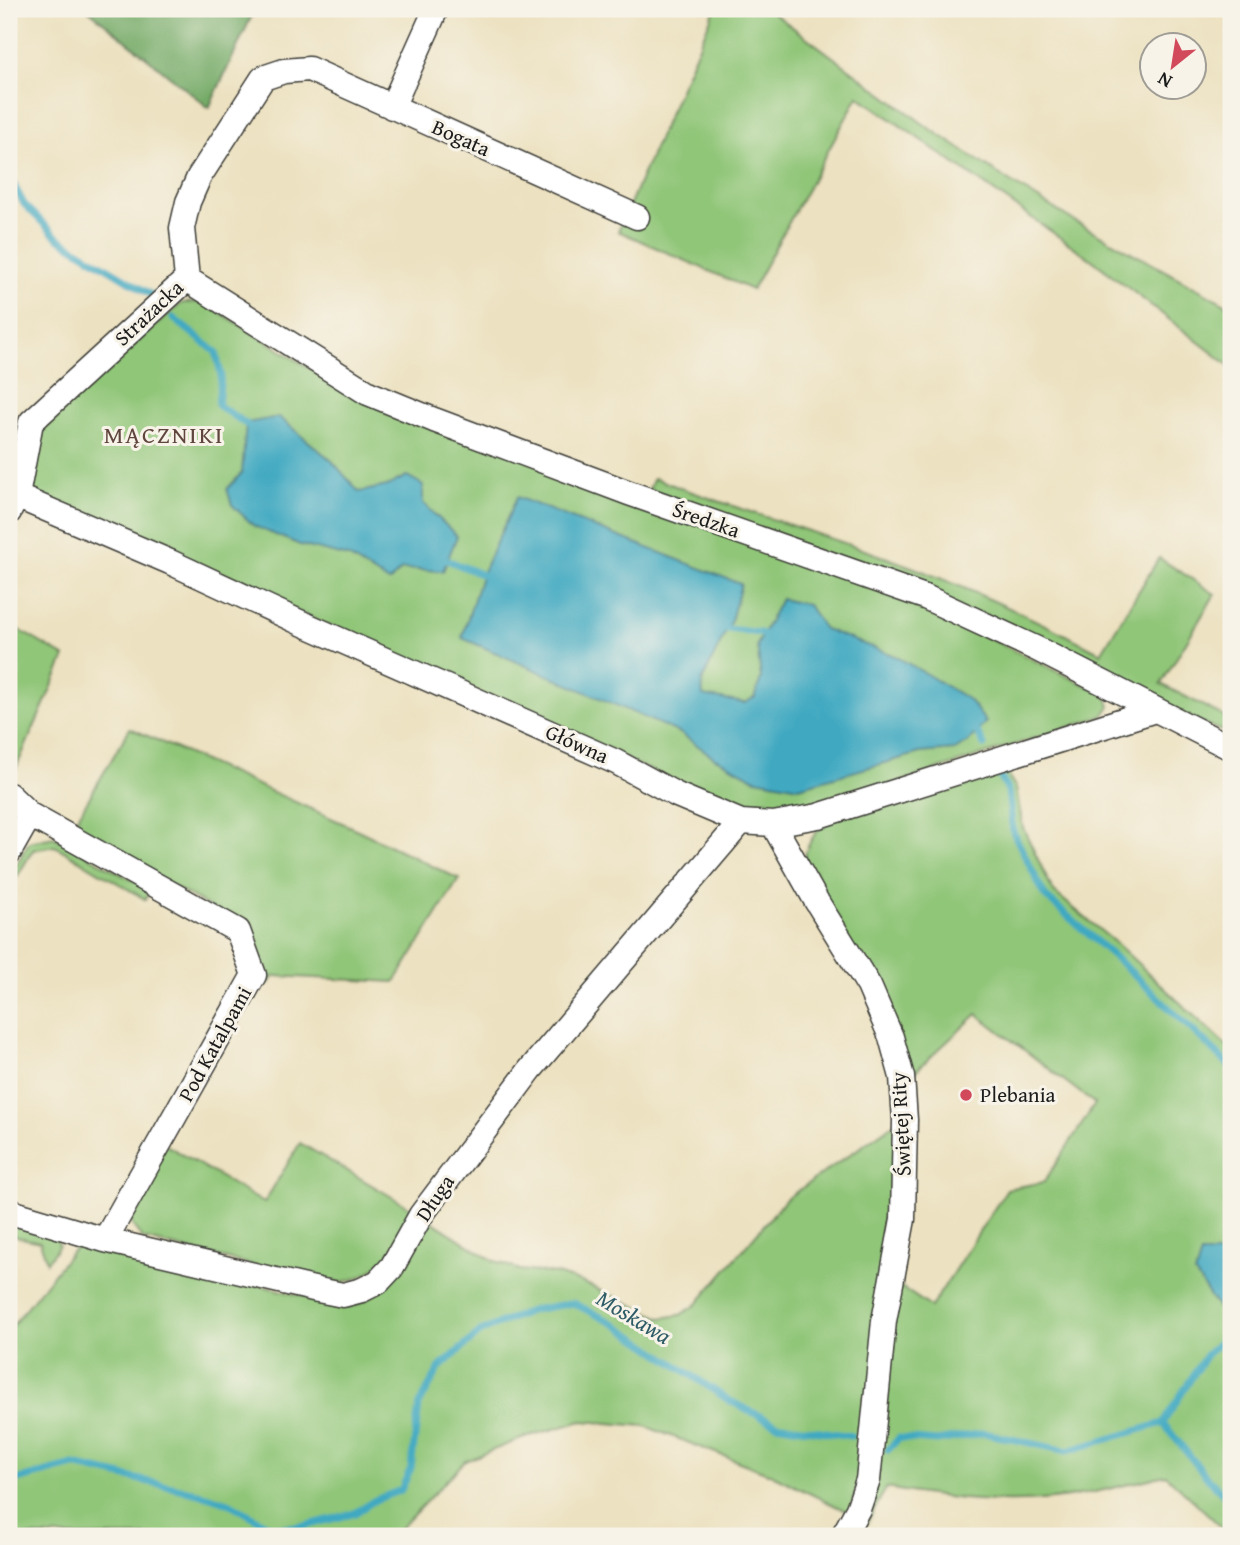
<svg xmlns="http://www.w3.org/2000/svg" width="1240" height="1545" font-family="'Gentium Book Plus',serif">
	<rect width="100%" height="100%" fill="#f7f3e8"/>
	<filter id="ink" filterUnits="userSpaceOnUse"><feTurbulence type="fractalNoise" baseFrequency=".0143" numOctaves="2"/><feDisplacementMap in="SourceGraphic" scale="14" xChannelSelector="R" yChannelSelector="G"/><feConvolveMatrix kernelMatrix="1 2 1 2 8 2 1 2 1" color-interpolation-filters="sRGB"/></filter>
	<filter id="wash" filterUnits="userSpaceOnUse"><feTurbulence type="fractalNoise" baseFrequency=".00686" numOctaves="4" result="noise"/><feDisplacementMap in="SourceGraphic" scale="28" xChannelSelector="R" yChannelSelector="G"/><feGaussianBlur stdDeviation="1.57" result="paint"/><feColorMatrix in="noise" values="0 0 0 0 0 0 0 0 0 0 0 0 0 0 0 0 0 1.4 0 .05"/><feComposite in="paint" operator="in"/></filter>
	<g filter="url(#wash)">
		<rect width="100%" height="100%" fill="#ece1c0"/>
		<path fill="#90c678" stroke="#56714a" stroke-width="2" d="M 715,9 L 768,9 L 929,128 L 1009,181 L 1076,222 L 1231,307 L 1231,367 L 1092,260 L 858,96 L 752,290 L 618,231 Z
			M 203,302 L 337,385 L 918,604 L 1106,695 L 1110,706 L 1103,716 L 825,806 L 773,814 L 737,809 L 41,497 L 34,490 L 31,475 L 39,437 L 55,413 L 182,303 Z
			M 654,478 C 727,506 802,528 876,554 C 954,581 1028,615 1101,653 L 1159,558 L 1215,594 L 1161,684 L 1231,720 L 1231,735 L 649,489 Z
			M 9,624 L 65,657 L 9,784 Z
			M 130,728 L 360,831 L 459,879 L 395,982 L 274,976 L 269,983 L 263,980 L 248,928 L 41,814 L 47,807 L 75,822 Z
			M 1001,764 L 1016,788 L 1023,828 L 1053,891 L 1118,945 L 1231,1050 L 1231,1254 L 1201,1254 L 1218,1308 L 1231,1318 L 1231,1451 L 1228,1460 L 1231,1471 L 1231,1536 L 1166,1475 C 1131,1483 1095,1494 1060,1498 C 1001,1506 944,1498 886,1488 L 860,1536 L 850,1536 L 898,1285 L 931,1307 L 1007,1189 L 1044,1182 L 1095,1104 L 977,1014 L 909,1077 L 804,858 C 809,841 815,831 829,820 Z
			M 54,837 L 150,890 L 145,899 L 55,846 L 33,850 L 9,890 L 9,878 L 29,842 Z
			M 898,1121 L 897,1199 L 864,1458 L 850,1513 L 768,1473 L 645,1426 L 582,1421 L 526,1437 L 465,1461 L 393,1536 L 9,1536 L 9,1330 L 72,1251 L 82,1242 L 348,1307 C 385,1300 408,1250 428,1219 L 492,1260 L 520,1270 L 557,1274 L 584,1283 L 661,1318 L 680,1315 L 696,1305 L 786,1199 Z
			M 300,1143 L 416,1211 C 394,1249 378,1283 328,1283 L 143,1239 L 132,1225 L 131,1210 L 166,1145 L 264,1203 Z
			M 9,1218 L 56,1237 L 59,1245 L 47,1262 L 40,1242 L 13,1236 L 9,1233 Z"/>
		<path fill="#74ab68" stroke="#486442" stroke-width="2" d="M 87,9 L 255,9 L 209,108 Z"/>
		<path fill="#41a9c1" stroke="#2e626e" stroke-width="2" d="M 279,417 L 332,461 L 359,492 L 387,486 L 407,476 L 423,485 L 423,503 L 457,536 L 443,571 L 402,569 L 389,582 L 348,557 L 300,545 L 254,526 L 232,505 L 227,489 L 242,473 L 246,423 Z
			M 517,497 L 741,584 L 731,621 L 702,681 L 703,696 L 745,703 L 755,697 L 761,678 L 757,645 L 781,599 L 808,605 L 824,629 L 895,656 L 928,675 L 969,700 L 986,722 L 968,742 L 955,750 L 920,753 L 799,787 L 756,779 L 715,758 L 680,733 L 462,638 L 481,576 Z
			M 1201,1254 L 1231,1254 L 1231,1318 L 1218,1308 L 1195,1274 Z"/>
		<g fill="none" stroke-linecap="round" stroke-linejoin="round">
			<path stroke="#41a9c1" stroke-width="7" d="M 9,176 L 24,204 L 58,238 L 150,294
				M 173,318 L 216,352 L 221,375 L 218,405 L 252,428
				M 440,557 L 490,578
				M 720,628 L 760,633 L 770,638
				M 969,727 L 977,732 L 984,745
				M 1000,776 L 1008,791 L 1013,832 L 1045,896 L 1129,970 L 1231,1067
				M 1163,1423 L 1209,1480 L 1231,1501
				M 888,1450 L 899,1438 L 937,1441 L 984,1433 L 1067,1451 L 1163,1423 L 1206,1355 L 1231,1332
				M 9,1482 L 74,1465 L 194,1492 L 229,1503 L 272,1528 L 305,1526 L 355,1513 L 375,1500 L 401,1490 L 411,1468 L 419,1405 L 440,1367 L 482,1331 L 532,1310 L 573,1303 L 615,1324 L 730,1401 L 776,1424 L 851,1436"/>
		</g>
	</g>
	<g filter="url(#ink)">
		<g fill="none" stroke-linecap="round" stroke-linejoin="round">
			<g stroke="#3b3a35" stroke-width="27">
				<path id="minor" d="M 392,107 L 436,9
					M 187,279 L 368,393 L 434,420 L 629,493 L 925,597 L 1037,649 L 1231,748
					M 9,493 L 170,562 L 297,621 L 616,762 L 677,795 L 741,822 L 773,824 L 818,816 L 1155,710
					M 9,512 L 17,496 L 31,422 L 187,279 L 182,228 L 188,202 L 199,177 L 263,78 L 284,71 L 309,69 L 637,217
					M 9,795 L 30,815 L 238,931 L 254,975 L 105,1240
					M 773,824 L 817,902 L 869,986 L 891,1037 L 902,1077 L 905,1120 L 903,1219 L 884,1321 L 868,1480 L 858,1509 L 843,1536
					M 9,852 L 30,815
					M 9,1208 L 14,1213 L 105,1240 L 318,1290 L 343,1295 L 362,1290 L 378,1282 L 392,1267 L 421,1215 L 530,1070 L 741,822"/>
			</g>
			<use href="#minor" stroke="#fff" stroke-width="24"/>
		</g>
	</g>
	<circle fill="#d1495b" stroke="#f7f3e8" stroke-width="2.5" cx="966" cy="1095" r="7"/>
	<g text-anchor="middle" stroke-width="6" stroke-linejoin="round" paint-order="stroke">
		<g font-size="21" fill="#1c1c1c" stroke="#f7f3e8">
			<text transform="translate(461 138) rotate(24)" y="7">Bogata</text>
			<text transform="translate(149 313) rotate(-43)" y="7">Strażacka</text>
			<text transform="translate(706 520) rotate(19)" y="7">Średzka</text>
			<text transform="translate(577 744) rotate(24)" y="7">Główna</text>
			<text transform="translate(215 1044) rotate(-61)" y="7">Pod Katalpami</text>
			<text transform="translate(901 1124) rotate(-93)" y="7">Świętej Rity</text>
			<text transform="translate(435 1198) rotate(-56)" y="7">Długa</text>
		</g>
		<g font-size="21" fill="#1c1c1c" stroke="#f7f3e8" text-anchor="start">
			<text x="980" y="1102">Plebania</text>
		</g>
		<g font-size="23" font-style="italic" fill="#2d5b66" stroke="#f7f3e8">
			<text transform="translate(634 1317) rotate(31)" y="8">Moskawa</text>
		</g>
		<g font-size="24" letter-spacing="2" fill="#5f453d" stroke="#f7f3e8">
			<text x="164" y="443">MĄCZNIKI</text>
		</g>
	</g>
	<rect width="1240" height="1545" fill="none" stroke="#f7f3e8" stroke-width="35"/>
	<g transform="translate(1173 66) rotate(210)"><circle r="33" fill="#f7f3e8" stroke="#9f9d96" stroke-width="2"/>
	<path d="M0-5L12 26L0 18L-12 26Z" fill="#d1495b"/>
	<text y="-10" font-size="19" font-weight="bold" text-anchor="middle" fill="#1c1c1c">N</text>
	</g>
</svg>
